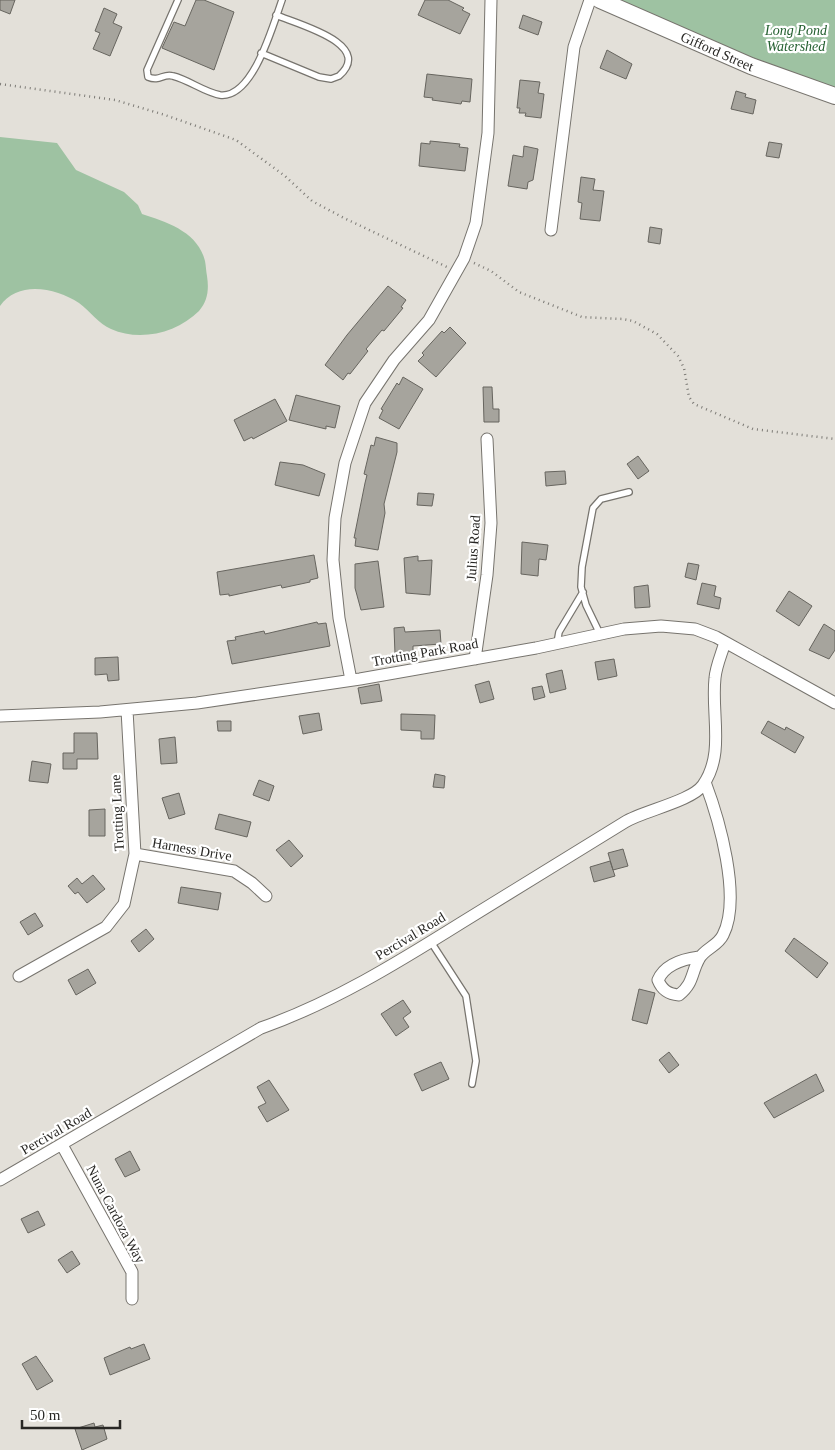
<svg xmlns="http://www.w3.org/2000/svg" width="835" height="1450" font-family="'Times New Roman',serif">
	<rect width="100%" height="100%" fill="#e3e0d9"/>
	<path fill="#9ec2a2" d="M 616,0 L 835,0 L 835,87 L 795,79 Z
		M 0,137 L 57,143 L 76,170 L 124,192 L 138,205 L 142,214 C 167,222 198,232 205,261 C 206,266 206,271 207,276 C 209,289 208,301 199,311 C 177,333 140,342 111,329 C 99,324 90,311 79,303 C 56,288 18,280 0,306 Z"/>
	<path fill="#a6a49d" stroke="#67655f" d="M 0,0 L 15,0 L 10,14 L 0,10 Z
		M 196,0 L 204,0 L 234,12 L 214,70 L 162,48 L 174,22 L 185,26 Z
		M 425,0 L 448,0 L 464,8 L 462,10 L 470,14 L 460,34 L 418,15 Z
		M 104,8 L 117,14 L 113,23 L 122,27 L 110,56 L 93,49 L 100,33 L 95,31 Z
		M 523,15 L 542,22 L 538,35 L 519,28 Z
		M 607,50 L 632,64 L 626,79 L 600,68 Z
		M 427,74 L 472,79 L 470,102 L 462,101 L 461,104 L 432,100 L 433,98 L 424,97 Z
		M 520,80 L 540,82 L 538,93 L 544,94 L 541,118 L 525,116 L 526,113 L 519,113 L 520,108 L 517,108 Z
		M 736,91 L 746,94 L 745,97 L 756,100 L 753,114 L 731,109 Z
		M 430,141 L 460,144 L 459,147 L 468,148 L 465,171 L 419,166 L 421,143 L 430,144 Z
		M 769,142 L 782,144 L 779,158 L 766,156 Z
		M 524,146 L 538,149 L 533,180 L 528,182 L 527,189 L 508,186 L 513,155 L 523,157 Z
		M 581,177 L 595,179 L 593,190 L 604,191 L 600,221 L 580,219 L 582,203 L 578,202 Z
		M 650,227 L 662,229 L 660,244 L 648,242 Z
		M 388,286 L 406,300 L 401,307 L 403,308 L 384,331 L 382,330 L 366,349 L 368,351 L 350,374 L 348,373 L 343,380 L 325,365 L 347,335 Z
		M 450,327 L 466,343 L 436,377 L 418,361 L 424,355 L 422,353 L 442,331 L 444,333 Z
		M 403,377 L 423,389 L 399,429 L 379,418 L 383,410 L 381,409 L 397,383 L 399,385 Z
		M 483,387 L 492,387 L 493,409 L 499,409 L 499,422 L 484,422 Z
		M 296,395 L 340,406 L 335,428 L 326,426 L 326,429 L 289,420 Z
		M 275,399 L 287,421 L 253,439 L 252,437 L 244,441 L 234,420 Z
		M 376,437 L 397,443 L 397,452 L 384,504 L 385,513 L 378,550 L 355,546 L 356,538 L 354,538 L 365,483 L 367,475 L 364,474 L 371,445 L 374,446 Z
		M 638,456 L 649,471 L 638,479 L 627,464 Z
		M 280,462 L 303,465 L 325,474 L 319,496 L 275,485 Z
		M 565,471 L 566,484 L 546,486 L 545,472 Z
		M 418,493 L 434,494 L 432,506 L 417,505 Z
		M 522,542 L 548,545 L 546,560 L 539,559 L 538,576 L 521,574 Z
		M 314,555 L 318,578 L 310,580 L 310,582 L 282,588 L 281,585 L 229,596 L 229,594 L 220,595 L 217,572 Z
		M 418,556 L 418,561 L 432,560 L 430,595 L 406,593 L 404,558 Z
		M 378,561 L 384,607 L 361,610 L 355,588 L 355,564 Z
		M 688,563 L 699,565 L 696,580 L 685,577 Z
		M 702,583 L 716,586 L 714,596 L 721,598 L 719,609 L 697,604 Z
		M 648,585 L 650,607 L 635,608 L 634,587 Z
		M 789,591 L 812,606 L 799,626 L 776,611 Z
		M 317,622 L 318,624 L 326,623 L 330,646 L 232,664 L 227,641 L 236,640 L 235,637 L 264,631 L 265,634 Z
		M 824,624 L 835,631 L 835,650 L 829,659 L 809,650 Z
		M 404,627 L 405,632 L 440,630 L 441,644 L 413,646 L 413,653 L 395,654 L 394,628 Z
		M 118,657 L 119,680 L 108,681 L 107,674 L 95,675 L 95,658 Z
		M 614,659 L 617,676 L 598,680 L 595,662 Z
		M 562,670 L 566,689 L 550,693 L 546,674 Z
		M 489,681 L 494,699 L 480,703 L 475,685 Z
		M 379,684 L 382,701 L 361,704 L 358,688 Z
		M 542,686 L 545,697 L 534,700 L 532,688 Z
		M 319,713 L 322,730 L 303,734 L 299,716 Z
		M 401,714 L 435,715 L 434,739 L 421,739 L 421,731 L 401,730 Z
		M 217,721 L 231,721 L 231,731 L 218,731 Z
		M 768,721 L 785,730 L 786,727 L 804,737 L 795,753 L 761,733 Z
		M 74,733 L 97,733 L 98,759 L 77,759 L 77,769 L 63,769 L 63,753 L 74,753 Z
		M 175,737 L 177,763 L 161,764 L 159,739 Z
		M 32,761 L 51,764 L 48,783 L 29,781 Z
		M 435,774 L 445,776 L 444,788 L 433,787 Z
		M 259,780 L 274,786 L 269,801 L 253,795 Z
		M 179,793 L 185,814 L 169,819 L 162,798 Z
		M 105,809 L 105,836 L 89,836 L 89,810 Z
		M 219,814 L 251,822 L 247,837 L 215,829 Z
		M 289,840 L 303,856 L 291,867 L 276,850 Z
		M 623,849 L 628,866 L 613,870 L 608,853 Z
		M 610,861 L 615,876 L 594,882 L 590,867 Z
		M 93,875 L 105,889 L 87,903 L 78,892 L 75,894 L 68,886 L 77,878 L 82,884 Z
		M 181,887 L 221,893 L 218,910 L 178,903 Z
		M 35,913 L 43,926 L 28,935 L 20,922 Z
		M 146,929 L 154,939 L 139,952 L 131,941 Z
		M 794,938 L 828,963 L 817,978 L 785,951 Z
		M 88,969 L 96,983 L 76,995 L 68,980 Z
		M 639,989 L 655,993 L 647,1024 L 632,1020 Z
		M 403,1000 L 411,1012 L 403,1018 L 409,1027 L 396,1036 L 381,1014 Z
		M 669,1052 L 679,1065 L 669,1073 L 659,1060 Z
		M 441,1062 L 449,1079 L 422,1091 L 414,1074 Z
		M 816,1074 L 824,1091 L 774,1118 L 764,1103 Z
		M 269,1080 L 289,1110 L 267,1122 L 258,1107 L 266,1103 L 257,1087 Z
		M 130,1151 L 140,1170 L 125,1177 L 115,1159 Z
		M 38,1211 L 45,1225 L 28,1233 L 21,1219 Z
		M 72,1251 L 80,1264 L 67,1273 L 58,1260 Z
		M 144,1344 L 150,1359 L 110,1375 L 104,1358 L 130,1347 L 131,1349 Z
		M 36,1356 L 53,1381 L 37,1390 L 22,1364 Z
		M 94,1423 L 95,1427 L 103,1425 L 107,1439 L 82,1450 L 75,1429 Z"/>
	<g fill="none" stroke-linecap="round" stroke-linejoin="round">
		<g stroke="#77746e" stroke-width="8">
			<path id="service" d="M 178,0 L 147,70 L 148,77 C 160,82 163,73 173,76 C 189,80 204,92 220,95 C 253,99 273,25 282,0
				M 261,53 L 319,77 L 331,79 L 339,76 C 375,44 297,24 276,15
				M 600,634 L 586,605 L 581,587 L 582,567 L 593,508 L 601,499 L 629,492
				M 557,643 L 559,632 L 583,592
				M 431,942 L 466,996 L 476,1061 L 472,1084"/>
		</g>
		<g stroke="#77746e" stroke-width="13">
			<path id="minor" d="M 551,230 L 574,47 L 590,0
				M 475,659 L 487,575 L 491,523 L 487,439
				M 351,680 L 339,618 L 333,560 L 335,518 L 345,463 L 365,403 L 394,360 L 429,320 L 464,258 L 476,223 L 488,133 L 491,0
				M 0,716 L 100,712 L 197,703 L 360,679 L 536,648 L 624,629 L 661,626 L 695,629 L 716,637 L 835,703
				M 135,854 L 234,871 L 252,883 L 266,896
				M 699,957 C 683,959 665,964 658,980 C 662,990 668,994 679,995 C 694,983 691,973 699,959 C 704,949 718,946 723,935 C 742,898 719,819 705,782
				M 19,976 L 106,927 L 124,904 L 135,854 L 127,710
				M 62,1145 L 132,1272 L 132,1299
				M 0,1180 L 261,1028 C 332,1003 397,963 461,923 C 516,889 570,856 625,822 C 643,811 692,801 703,785 C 725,754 711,714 715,678 C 716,666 722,653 725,642"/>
		</g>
		<g stroke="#77746e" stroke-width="18">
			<g id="secondary">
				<path id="s1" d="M 600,0 L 751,66 L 835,96"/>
			</g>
		</g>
		<path stroke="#7d7b76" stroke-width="2.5" stroke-dasharray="1 4" stroke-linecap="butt" d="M 0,84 L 115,100 L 165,115 L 236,140 L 285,176 L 312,201 L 344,218 L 447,267
			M 474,263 L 491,271 L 519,292 L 582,317 L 623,319 L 633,321 L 657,334 L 678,356 L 684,368 L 689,397 L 694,404 L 753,429 L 835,439"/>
		<use href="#service" stroke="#fff" stroke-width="5.5"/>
		<use href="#minor" stroke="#fff" stroke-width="11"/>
		<use href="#secondary" stroke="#fff" stroke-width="16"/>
	</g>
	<g text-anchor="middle" stroke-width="4.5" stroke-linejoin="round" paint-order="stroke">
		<g font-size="14" font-style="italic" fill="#225e2e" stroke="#fff">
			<text x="796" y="35">Long Pond<tspan x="796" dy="16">Watershed</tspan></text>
		</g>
		<g font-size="14" fill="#282724" stroke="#fff">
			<text dy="5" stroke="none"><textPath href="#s1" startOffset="128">Gifford Street</textPath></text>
			<text transform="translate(473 548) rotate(-86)" y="5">Julius Road</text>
			<text transform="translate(425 652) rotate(-10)" y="5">Trotting Park Road</text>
			<text transform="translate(117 813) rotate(-93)" y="5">Trotting Lane</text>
			<text transform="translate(192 849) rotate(10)" y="5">Harness Drive</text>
			<text transform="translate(410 936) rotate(-31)" y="5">Percival Road</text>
			<text transform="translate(56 1131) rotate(-30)" y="5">Percival Road</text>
			<text transform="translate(116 1214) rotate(62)" y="5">Nuna Cardoza Way</text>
		</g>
	</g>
	<path d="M22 1420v8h98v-8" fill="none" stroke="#282724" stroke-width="2.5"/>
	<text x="30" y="1420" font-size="15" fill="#282724" stroke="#ffffff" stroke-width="4" paint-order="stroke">50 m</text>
</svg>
